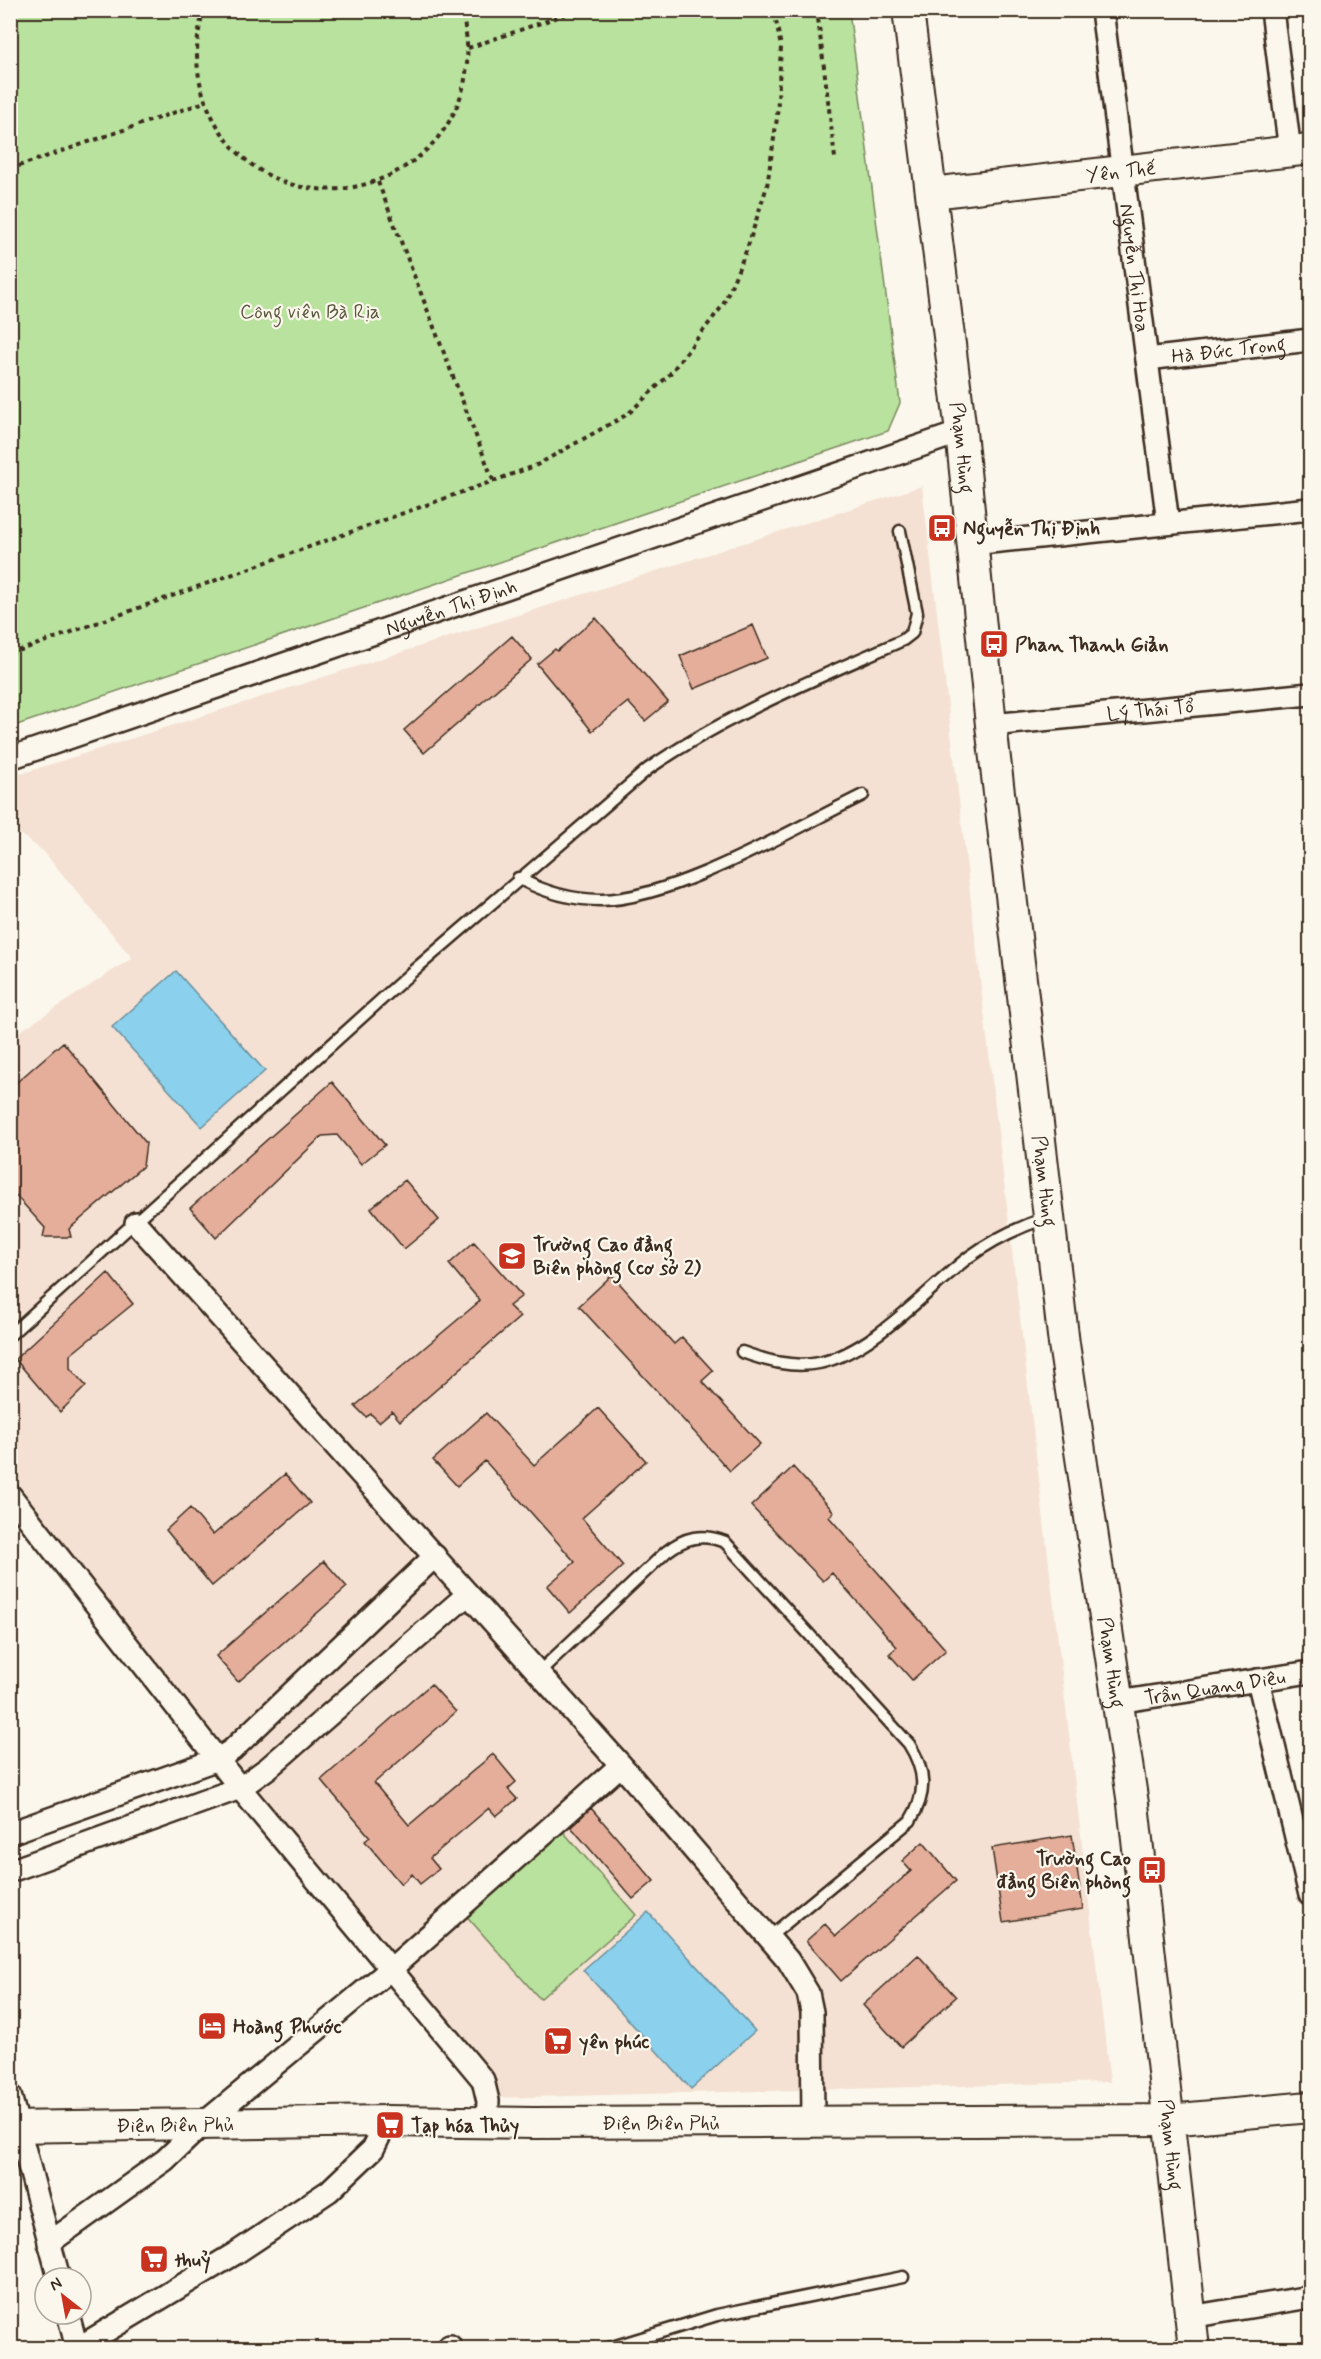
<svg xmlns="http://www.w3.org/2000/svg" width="1321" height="2359" font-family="Mynerve,sans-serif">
	<rect width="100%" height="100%" fill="#fbf7ec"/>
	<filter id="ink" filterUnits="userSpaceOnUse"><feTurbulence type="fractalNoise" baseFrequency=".0167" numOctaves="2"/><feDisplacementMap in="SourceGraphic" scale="12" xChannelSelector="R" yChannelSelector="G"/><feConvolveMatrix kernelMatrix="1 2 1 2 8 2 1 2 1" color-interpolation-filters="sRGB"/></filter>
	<g filter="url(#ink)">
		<path fill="#f4e1d3" d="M 922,486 L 1110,2082 L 489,2098 L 11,1474 L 11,1037 L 132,958 L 44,852 L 11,827 L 11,777 Z"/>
		<path fill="#b8e29e" stroke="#7a865e" stroke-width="1.5" d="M 10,11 L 849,11 L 900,403 L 888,431 L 11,727 Z
			M 559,1827 L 636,1915 L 540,1999 L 463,1912 Z"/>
		<path fill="#8bd1ed" stroke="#6b8e9a" stroke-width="1.5" d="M 176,971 L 265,1071 L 202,1127 L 112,1027 Z
			M 648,1912 L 755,2031 L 691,2089 L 583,1970 Z"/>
		<path fill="#e5ae9a" stroke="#3b2a1e" stroke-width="1.5" d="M 596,618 L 668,702 L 645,721 L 628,702 L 592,731 L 537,664 L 555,649 L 557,651 Z
			M 753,625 L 767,658 L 694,689 L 680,656 Z
			M 512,636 L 532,659 L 424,753 L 404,730 Z
			M 63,1042 L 146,1143 L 143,1166 L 69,1229 L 71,1237 L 43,1237 L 45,1228 L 10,1189 L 10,1088 Z
			M 332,1082 L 385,1145 L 361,1164 L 337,1135 L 322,1136 L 216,1238 L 190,1208 Z
			M 405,1180 L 439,1220 L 404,1249 L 371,1208 Z
			M 474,1242 L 522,1296 L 509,1306 L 520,1317 L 400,1421 L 392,1411 L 379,1422 L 371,1414 L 366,1417 L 355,1406 L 480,1301 L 449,1264 Z
			M 108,1273 L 133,1304 L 70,1355 L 70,1368 L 86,1386 L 60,1412 L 15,1359 Z
			M 612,1275 L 674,1344 L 682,1337 L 713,1371 L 702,1381 L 760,1444 L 730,1471 L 579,1306 Z
			M 598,1408 L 646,1461 L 582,1518 L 623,1566 L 570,1613 L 547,1586 L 575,1562 L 485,1461 L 457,1486 L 433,1460 L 486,1413 L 534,1465 Z
			M 793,1467 L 834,1512 L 829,1517 L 946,1650 L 912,1680 L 889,1654 L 897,1647 L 832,1573 L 823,1581 L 751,1506 Z
			M 285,1474 L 310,1503 L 212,1586 L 166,1530 L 190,1508 L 213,1535 Z
			M 324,1561 L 347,1587 L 238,1682 L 216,1656 Z
			M 431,1684 L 456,1712 L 374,1783 L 409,1825 L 493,1754 L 516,1782 L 508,1789 L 517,1799 L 496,1816 L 489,1808 L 430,1858 L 439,1869 L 420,1884 L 412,1874 L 401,1884 L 365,1841 L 370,1837 L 321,1780 Z
			M 591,1808 L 654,1881 L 633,1899 L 571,1827 Z
			M 1072,1835 L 1083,1909 L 1003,1922 L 992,1848 Z
			M 923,1842 L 956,1881 L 841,1981 L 806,1941 L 825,1924 L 836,1936 L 911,1871 L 902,1861 Z
			M 918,1955 L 956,1997 L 901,2047 L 863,2005 Z"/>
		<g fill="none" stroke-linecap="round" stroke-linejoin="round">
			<g stroke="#3b2a1e" stroke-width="15">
				<path id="lane" d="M 518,878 C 544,892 571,900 601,900 C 675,899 795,828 863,795
					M 10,1335 L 413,971 L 648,769 C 727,714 816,679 903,640 L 912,633 L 917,613 L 900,531
					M 742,1352 C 767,1361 792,1368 819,1363 C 873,1352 926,1290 969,1257 C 992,1240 1019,1227 1046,1218
					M 538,1673 L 666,1552 C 685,1537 702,1533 725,1542 L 909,1744 C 926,1771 927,1794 910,1821 L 768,1938
					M 609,2348 L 717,2315 L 903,2277"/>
			</g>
			<g stroke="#3b2a1e" stroke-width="26">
				<g id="street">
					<path id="s1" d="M 1102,10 L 1168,523"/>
					<path d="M 1272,10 L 1290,151"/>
					<path id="s2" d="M 1147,359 L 1310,340"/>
					<path d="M 971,544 L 1310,509"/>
					<path id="s3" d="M 991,725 L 1310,694"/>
					<path id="s4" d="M 10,758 L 961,432"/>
					<path d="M 136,1223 L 621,1765 L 788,1960 L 808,1993 L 812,2012 L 813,2121"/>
					<path d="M 10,1495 L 240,1788 L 483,2080 L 488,2101 L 487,2123"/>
					<path d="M 1258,1680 L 1310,1895"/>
					<path id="s5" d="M 1118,1702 L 1310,1672"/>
					<path d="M 10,1833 L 218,1759 L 232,1750 L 435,1556"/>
					<path d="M 10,1871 L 240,1788 L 268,1768 L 468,1594"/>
					<path d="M 10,2095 L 59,2278"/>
					<path d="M 49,2243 L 165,2160 L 204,2123 L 392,1968 L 621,1765"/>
					<path d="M 68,2314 L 77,2348"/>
					<path d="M 1190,2317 L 1310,2297"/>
					<path d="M 450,2346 L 451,2348"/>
					<path d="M 78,2348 L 236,2253 L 329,2191 L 373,2149 L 387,2121"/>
				</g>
			</g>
			<g stroke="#3b2a1e" stroke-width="34">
				<g id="secondary">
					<path id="s6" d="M 908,10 L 961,432 L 991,725 L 1064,1344 L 1133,1804 L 1194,2348"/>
					<path id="s7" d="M 932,193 L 1310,149"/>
					<path id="s8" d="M 10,2127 L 387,2121 L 533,2123 L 1169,2120 L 1310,2107"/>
				</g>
			</g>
			<path stroke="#3b2a1e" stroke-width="4" stroke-dasharray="4.5 4.5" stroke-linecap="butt" d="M 204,10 C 193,44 195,80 210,112 C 281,262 508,176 461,10
				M 817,10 L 835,158
				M 468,48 L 578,10
				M 10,169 L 205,102
				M 378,182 L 493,480
				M 10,654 L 535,466 L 628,414 L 669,375 L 723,305 L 747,249 L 767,186 L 777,118 L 781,47 L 774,10"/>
			<use href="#lane" stroke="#fbf7ec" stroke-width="10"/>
			<use href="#street" stroke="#fbf7ec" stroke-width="21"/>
			<use href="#secondary" stroke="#fbf7ec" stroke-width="30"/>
		</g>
	</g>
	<defs>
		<g id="bus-square" transform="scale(1.5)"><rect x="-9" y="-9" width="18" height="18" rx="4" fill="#c8321e" stroke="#fbf7ec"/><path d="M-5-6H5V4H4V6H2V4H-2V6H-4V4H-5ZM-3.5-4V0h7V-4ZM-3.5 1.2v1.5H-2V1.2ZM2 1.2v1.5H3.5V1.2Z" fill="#fff"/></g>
		<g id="university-square" transform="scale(1.5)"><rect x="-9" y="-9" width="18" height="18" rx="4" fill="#c8321e" stroke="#fbf7ec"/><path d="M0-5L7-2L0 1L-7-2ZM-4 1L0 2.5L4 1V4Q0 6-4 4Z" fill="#fff"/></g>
		<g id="hotel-square" transform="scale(1.5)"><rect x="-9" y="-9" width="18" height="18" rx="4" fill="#c8321e" stroke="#fbf7ec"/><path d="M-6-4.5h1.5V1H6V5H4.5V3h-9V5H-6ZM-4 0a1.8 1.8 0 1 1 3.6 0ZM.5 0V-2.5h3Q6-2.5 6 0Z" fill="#fff"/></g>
		<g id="supermarket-square" transform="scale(1.5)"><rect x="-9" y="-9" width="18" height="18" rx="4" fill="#c8321e" stroke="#fbf7ec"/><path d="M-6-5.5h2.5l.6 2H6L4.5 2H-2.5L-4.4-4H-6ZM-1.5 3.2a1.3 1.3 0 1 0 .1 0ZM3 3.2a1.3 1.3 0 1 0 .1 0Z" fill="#fff"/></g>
	</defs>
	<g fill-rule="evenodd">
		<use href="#bus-square" x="942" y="528"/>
		<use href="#bus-square" x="994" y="644"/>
		<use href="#university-square" x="512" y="1256"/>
		<use href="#bus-square" x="1152" y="1870"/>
		<use href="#hotel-square" x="212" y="2026"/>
		<use href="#supermarket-square" x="558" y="2041"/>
		<use href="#supermarket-square" x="390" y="2125"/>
		<use href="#supermarket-square" x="154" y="2259"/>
	</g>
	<g text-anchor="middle" stroke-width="4.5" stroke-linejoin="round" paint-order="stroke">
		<g font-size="20" fill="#3b2a1e" stroke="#fbf7ec">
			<text dy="7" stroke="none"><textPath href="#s7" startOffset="190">Yên Thế</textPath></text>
			<text dy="7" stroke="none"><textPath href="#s1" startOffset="260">Nguyễn Thị Hoa</textPath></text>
			<text dy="7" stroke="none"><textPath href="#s2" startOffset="82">Hà Đức Trọng</textPath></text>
			<text dy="7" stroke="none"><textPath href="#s6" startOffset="441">Phạm Hùng</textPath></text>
			<text dy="7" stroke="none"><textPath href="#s4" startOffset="466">Nguyễn Thị Định</textPath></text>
			<text dy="7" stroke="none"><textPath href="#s3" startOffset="160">Lý Thái Tổ</textPath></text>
			<text dy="7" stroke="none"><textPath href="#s6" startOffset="1179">Phạm Hùng</textPath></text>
			<text dy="7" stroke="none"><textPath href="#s6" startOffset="1665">Phạm Hùng</textPath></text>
			<text dy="7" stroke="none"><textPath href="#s5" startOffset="98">Trần Quang Diệu</textPath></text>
			<text dy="7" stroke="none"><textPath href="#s8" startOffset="651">Điện Biên Phủ</textPath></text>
			<text dy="7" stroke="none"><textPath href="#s8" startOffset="165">Điện Biên Phủ</textPath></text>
			<text dy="7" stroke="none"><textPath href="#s6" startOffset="2151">Phạm Hùng</textPath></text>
		</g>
		<g font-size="20" fill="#5a583e" stroke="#fbf7ec">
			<text x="310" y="318">Công viên Bà Rịa</text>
		</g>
		<g font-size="20" font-weight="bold" fill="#3b2a1e" stroke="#fbf7ec" text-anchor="start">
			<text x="963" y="535">Nguyễn Thị Định</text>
			<text x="1015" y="651">Phan Thanh Giản</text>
			<text x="533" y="1251">Trường Cao đẳng<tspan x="533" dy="23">Biên phòng (cơ sở 2)</tspan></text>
			<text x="1131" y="1865" text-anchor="end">Trường Cao<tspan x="1131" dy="23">đẳng Biên phòng</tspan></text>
			<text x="233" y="2033">Hoàng Phước</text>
			<text x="579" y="2048">yên phúc</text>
			<text x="411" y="2132">Tạp hóa Thủy</text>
			<text x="175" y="2266">thuỷ</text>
		</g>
	</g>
	<rect width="1321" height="2359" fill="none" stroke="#fbf7ec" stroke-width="36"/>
	<rect x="18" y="18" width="1285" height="2323" fill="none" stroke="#3b2a1e" stroke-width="2" filter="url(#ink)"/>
	<g transform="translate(63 2296) rotate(329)"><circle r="28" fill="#fbf7ec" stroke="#aea59a" stroke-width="1.5"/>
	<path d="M0-4.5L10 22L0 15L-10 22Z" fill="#c8321e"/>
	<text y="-9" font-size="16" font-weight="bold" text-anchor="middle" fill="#3b2a1e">N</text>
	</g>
</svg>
